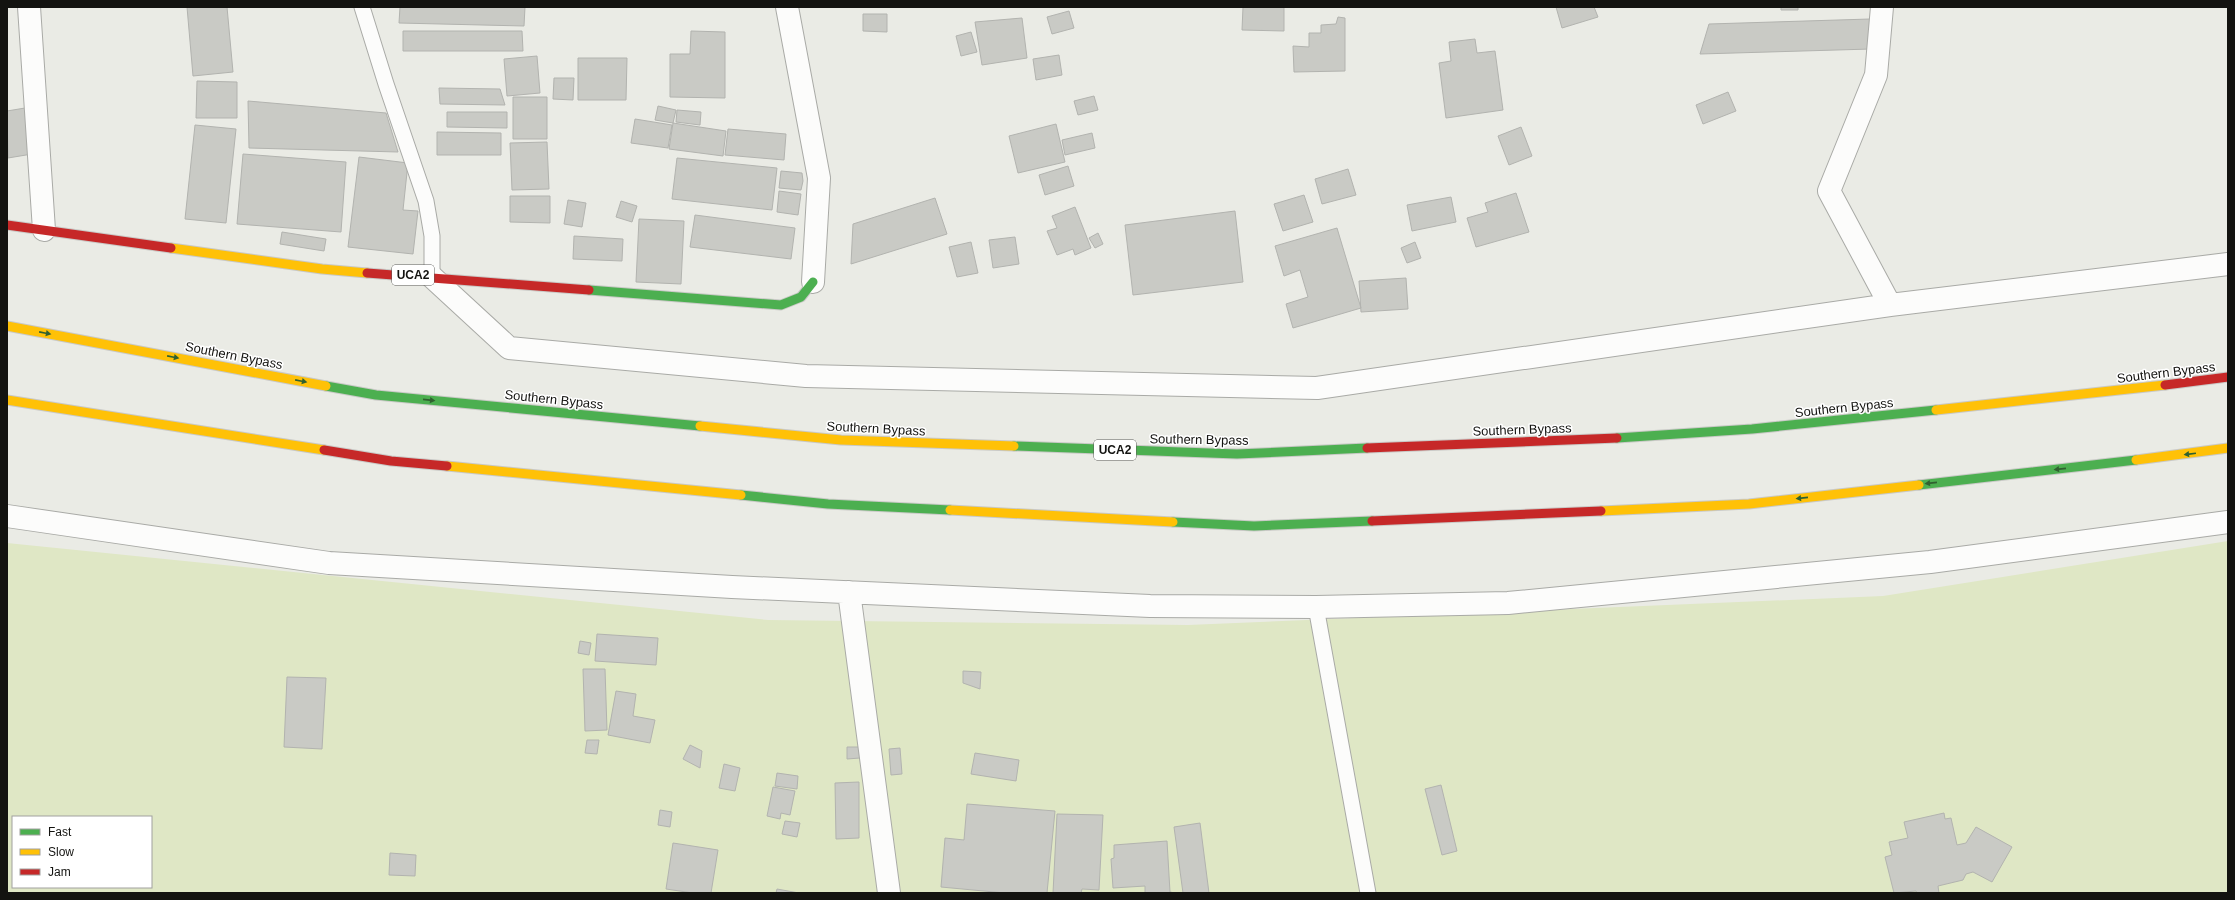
<svg xmlns="http://www.w3.org/2000/svg" width="2235" height="900" font-family="Helvetica,sans-serif">
	<rect width="100%" height="100%" fill="#eaebe5"/>
	<path fill="#dfe7c5" fill-rule="evenodd" d="M 2228,541 L 2228,893 L 7,893 L 7,543 L 768,620 L 1188,625 L 1883,596 ZM 13,817 L 151,817 L 151,887 L 13,887 Z"/>
	<path fill="#c9cac5" stroke="#b2b3af" d="M 187,7 L 227,7 L 233,72 L 193,76 Z
		M 400,7 L 525,7 L 524,26 L 399,23 Z
		M 1243,7 L 1284,7 L 1284,31 L 1242,30 Z
		M 1556,7 L 1594,7 L 1598,17 L 1562,28 Z
		M 1781,7 L 1798,7 L 1798,10 L 1781,10 Z
		M 1069,11 L 1074,28 L 1052,34 L 1047,17 Z
		M 863,14 L 887,14 L 887,32 L 863,31 Z
		M 1338,17 L 1345,18 L 1345,71 L 1294,72 L 1293,46 L 1309,47 L 1309,33 L 1321,33 L 1321,25 L 1336,24 Z
		M 1022,18 L 1027,58 L 982,65 L 975,22 Z
		M 1870,19 L 1871,49 L 1700,54 L 1709,24 Z
		M 403,31 L 522,31 L 523,51 L 403,51 Z
		M 691,31 L 725,32 L 725,98 L 670,97 L 670,54 L 690,54 Z
		M 971,32 L 977,52 L 961,56 L 956,36 Z
		M 1475,39 L 1477,53 L 1495,51 L 1503,110 L 1446,118 L 1439,63 L 1451,61 L 1449,42 Z
		M 1059,55 L 1062,75 L 1036,80 L 1033,59 Z
		M 537,56 L 540,93 L 507,96 L 504,59 Z
		M 578,58 L 627,58 L 626,100 L 578,100 Z
		M 554,78 L 574,78 L 573,100 L 553,99 Z
		M 197,81 L 237,82 L 237,118 L 196,118 Z
		M 439,88 L 500,89 L 505,105 L 440,104 Z
		M 1728,92 L 1736,111 L 1703,124 L 1696,105 Z
		M 1094,96 L 1098,110 L 1078,115 L 1074,101 Z
		M 513,97 L 547,97 L 547,139 L 513,139 Z
		M 248,101 L 386,113 L 398,152 L 249,148 Z
		M 658,106 L 676,110 L 673,123 L 655,120 Z
		M 25,108 L 32,154 L 8,158 L 7,111 Z
		M 677,110 L 701,112 L 700,125 L 676,122 Z
		M 447,112 L 507,112 L 507,128 L 447,127 Z
		M 635,119 L 672,125 L 668,148 L 631,143 Z
		M 673,123 L 726,131 L 723,156 L 669,149 Z
		M 1056,124 L 1065,162 L 1018,173 L 1009,136 Z
		M 195,125 L 236,129 L 226,223 L 185,219 Z
		M 1521,127 L 1532,156 L 1509,165 L 1498,136 Z
		M 728,129 L 786,134 L 784,160 L 725,155 Z
		M 437,132 L 501,133 L 501,155 L 437,155 Z
		M 1092,133 L 1095,148 L 1065,155 L 1062,140 Z
		M 547,142 L 549,189 L 512,190 L 510,143 Z
		M 243,154 L 346,162 L 341,232 L 237,224 Z
		M 359,157 L 408,163 L 403,210 L 418,211 L 413,254 L 348,247 Z
		M 677,158 L 777,168 L 772,210 L 672,199 Z
		M 1068,166 L 1074,186 L 1045,195 L 1039,175 Z
		M 1348,169 L 1356,195 L 1322,204 L 1315,179 Z
		M 781,171 L 802,173 L 803,181 L 801,190 L 779,188 Z
		M 779,191 L 801,194 L 798,215 L 777,212 Z
		M 1516,193 L 1529,232 L 1476,247 L 1467,218 L 1488,212 L 1485,203 Z
		M 1304,195 L 1313,222 L 1283,231 L 1274,204 Z
		M 510,196 L 550,196 L 550,223 L 510,222 Z
		M 1451,197 L 1456,222 L 1412,231 L 1407,205 Z
		M 935,198 L 947,234 L 851,264 L 853,224 Z
		M 568,200 L 586,203 L 582,227 L 564,224 Z
		M 621,201 L 637,206 L 632,222 L 616,217 Z
		M 1075,207 L 1091,248 L 1075,255 L 1073,249 L 1057,255 L 1047,231 L 1057,228 L 1052,216 Z
		M 1235,211 L 1243,282 L 1133,295 L 1125,225 Z
		M 695,215 L 795,228 L 791,259 L 690,247 Z
		M 639,219 L 684,221 L 681,284 L 636,282 Z
		M 1337,228 L 1361,308 L 1293,328 L 1286,304 L 1308,297 L 1300,270 L 1284,276 L 1275,246 Z
		M 282,232 L 326,239 L 324,251 L 280,244 Z
		M 1098,233 L 1103,244 L 1095,248 L 1089,238 Z
		M 574,236 L 623,239 L 622,261 L 573,259 Z
		M 1015,237 L 1019,264 L 993,268 L 989,240 Z
		M 971,242 L 978,273 L 957,277 L 949,247 Z
		M 1415,242 L 1421,258 L 1407,263 L 1401,248 Z
		M 1406,278 L 1408,309 L 1361,312 L 1359,281 Z
		M 597,634 L 658,638 L 656,665 L 595,661 Z
		M 580,641 L 591,643 L 589,655 L 578,653 Z
		M 583,669 L 605,669 L 607,730 L 585,731 Z
		M 963,671 L 981,672 L 980,689 L 963,683 Z
		M 287,677 L 326,678 L 322,749 L 284,747 Z
		M 616,691 L 636,694 L 633,716 L 655,720 L 650,743 L 608,735 Z
		M 587,740 L 599,740 L 597,754 L 585,753 Z
		M 690,745 L 702,751 L 700,768 L 683,759 Z
		M 847,747 L 860,747 L 860,758 L 847,759 Z
		M 900,748 L 902,774 L 891,775 L 889,749 Z
		M 975,753 L 1019,760 L 1016,781 L 971,774 Z
		M 724,764 L 740,768 L 735,791 L 719,788 Z
		M 777,773 L 798,776 L 797,789 L 775,786 Z
		M 859,782 L 859,838 L 836,839 L 835,783 Z
		M 1441,785 L 1457,851 L 1442,855 L 1425,789 Z
		M 773,787 L 795,791 L 790,815 L 781,813 L 780,819 L 767,816 Z
		M 967,804 L 1055,811 L 1047,893 L 1005,893 L 941,887 L 945,838 L 964,840 Z
		M 660,810 L 672,812 L 670,827 L 658,825 Z
		M 1944,813 L 1945,819 L 1951,818 L 1957,845 L 1966,843 L 1976,827 L 2012,847 L 1992,882 L 1973,872 L 1966,874 L 1963,880 L 1938,886 L 1939,893 L 1917,893 L 1916,891 L 1894,893 L 1885,857 L 1892,855 L 1889,842 L 1908,838 L 1904,822 Z
		M 1057,814 L 1103,815 L 1099,890 L 1082,889 L 1081,893 L 1053,893 Z
		M 785,821 L 800,823 L 797,837 L 782,834 Z
		M 1200,823 L 1209,893 L 1183,893 L 1174,827 Z
		M 1167,841 L 1170,892 L 1175,893 L 1145,893 L 1145,886 L 1113,888 L 1111,859 L 1114,858 L 1114,845 Z
		M 673,843 L 718,850 L 711,893 L 693,893 L 666,889 Z
		M 390,853 L 416,855 L 415,876 L 389,875 Z
		M 777,889 L 799,893 L 776,893 Z"/>
	<g fill="none" stroke-linecap="round" stroke-linejoin="round">
		<g stroke="#a9aaa6" stroke-width="17">
			<path id="lane" d="M 362,7 L 386,84 L 426,201 L 432,236 L 432,277
				M 1316,607 L 1368,893"/>
		</g>
		<g stroke="#a9aaa6" stroke-width="24">
			<path id="street" d="M 29,7 L 44,230
				M 787,7 L 819,178 L 813,282
				M 1882,7 L 1876,75 L 1829,191 L 1890,305
				M 432,277 L 509,348 L 806,376 L 1317,388 L 1890,305 L 2228,264
				M 7,516 L 329,563 L 732,587 L 1150,606 L 1316,607 L 1508,603 L 1930,562 L 2228,522
				M 849,592 L 889,893"/>
		</g>
		<g stroke="#c9c9c6" stroke-width="11">
			<path id="fast" d="M 589,290 L 781,305 L 801,297 L 813,282
				M 326,386 L 376,395 L 700,426
				M 1617,438 L 1752,429 L 1936,410
				M 1014,446 L 1237,454 L 1367,448
				M 1919,485 L 2136,460
				M 741,495 L 828,504 L 950,510
				M 1173,522 L 1254,526 L 1372,521"/>
		</g>
		<g stroke="#c9c9c6" stroke-width="11">
			<path id="slow" d="M 171,248 L 322,269 L 367,273
				M 7,326 L 326,386
				M 7,400 L 324,450
				M 1936,410 L 2165,385
				M 700,426 L 841,440 L 1014,446
				M 2136,460 L 2228,448
				M 447,466 L 741,495
				M 950,510 L 1173,522
				M 1601,511 L 1749,504 L 1919,485"/>
		</g>
		<g stroke="#c9c9c6" stroke-width="11">
			<path id="jam" d="M 7,225 L 171,248
				M 367,273 L 589,290
				M 2165,385 L 2228,377
				M 1367,448 L 1617,438
				M 324,450 L 391,461 L 447,466
				M 1372,521 L 1601,511"/>
		</g>
		<use href="#lane" stroke="#fcfcfb" stroke-width="15"/>
		<use href="#street" stroke="#fcfcfb" stroke-width="22"/>
		<use href="#fast" stroke="#4caf50" stroke-width="9"/>
		<use href="#slow" stroke="#ffc107" stroke-width="9"/>
		<use href="#jam" stroke="#c62828" stroke-width="9"/>
	</g>
	<defs><path id="oneway-solid" d="M-6-.8H1V-3.2L6.5 0L1 3.2V.8H-6Z"/></defs>
	<g fill="#306130">
		<use href="#oneway-solid" transform="translate(45 333) rotate(11)"/>
		<use href="#oneway-solid" transform="translate(173 357) rotate(11)"/>
		<use href="#oneway-solid" transform="translate(301 381) rotate(11)"/>
		<use href="#oneway-solid" transform="translate(429 400) rotate(6)"/>
		<use href="#oneway-solid" transform="translate(2190 454) rotate(173)"/>
		<use href="#oneway-solid" transform="translate(2060 469) rotate(174)"/>
		<use href="#oneway-solid" transform="translate(1931 483) rotate(174)"/>
		<use href="#oneway-solid" transform="translate(1802 498) rotate(174)"/>
	</g>
	<g text-anchor="middle" stroke-width="3" stroke-linejoin="round" paint-order="stroke">
		<g fill="#fff" stroke="#5a5a58" stroke-width="1">
			<rect x="392" y="265" width="42" height="20" rx="3"/>
			<rect x="1094" y="440" width="42" height="20" rx="3"/>
		</g>
		<g font-size="12" font-weight="bold" fill="#131310">
			<text x="413" y="279">UCA2</text>
			<text x="1115" y="454">UCA2</text>
		</g>
		<g font-size="13" fill="#131310" stroke="#fff">
			<text transform="translate(234 355) rotate(11)" y="5">Southern Bypass</text>
			<text transform="translate(2166 372) rotate(-7)" y="5">Southern Bypass</text>
			<text transform="translate(554 399) rotate(6)" y="5">Southern Bypass</text>
			<text transform="translate(1844 407) rotate(-6)" y="5">Southern Bypass</text>
			<text transform="translate(876 428) rotate(3)" y="5">Southern Bypass</text>
			<text transform="translate(1522 429) rotate(-2)" y="5">Southern Bypass</text>
			<text transform="translate(1199 439) rotate(1)" y="5">Southern Bypass</text>
		</g>
	</g>
	<rect width="2235" height="900" fill="none" stroke="#131310" stroke-width="16"/>
	<rect x="12" y="816" width="140" height="72" fill="#ffffff" stroke="#a1a19f"/>
	<rect x="20" y="829" width="20" height="6" fill="#4caf50" stroke="#a1a19f"/>
	<text x="48" y="836" font-size="12" fill="#131310">Fast</text>
	<rect x="20" y="849" width="20" height="6" fill="#ffc107" stroke="#a1a19f"/>
	<text x="48" y="856" font-size="12" fill="#131310">Slow</text>
	<rect x="20" y="869" width="20" height="6" fill="#c62828" stroke="#a1a19f"/>
	<text x="48" y="876" font-size="12" fill="#131310">Jam</text>
</svg>
